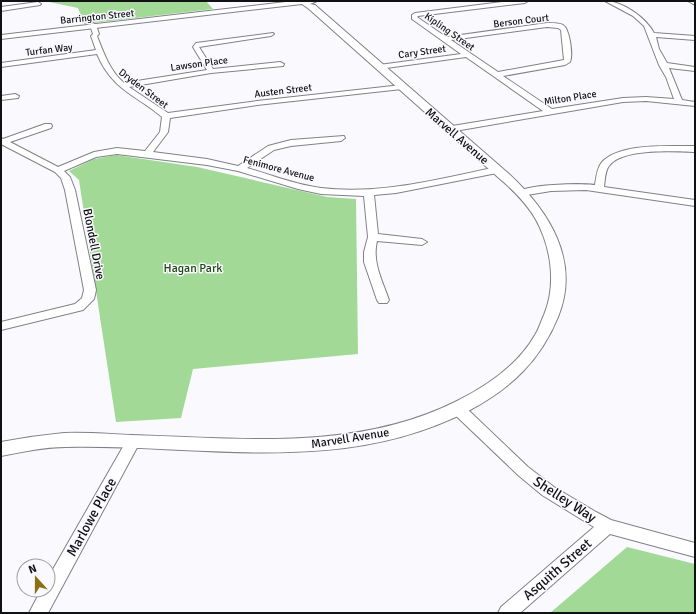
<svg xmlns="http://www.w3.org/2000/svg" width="696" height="614" font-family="Signika,sans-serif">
	<rect width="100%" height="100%" fill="#fafafe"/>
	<path fill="#a2d996" d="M 44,1 L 206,1 L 213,9 L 84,24 L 78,8 Z
		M 116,155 L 197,167 L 327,197 L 356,199 L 358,354 L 193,369 L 181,418 L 116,422 L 79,180 L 69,171 L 94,159 Z
		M 627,547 L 695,564 L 695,613 L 550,613 Z"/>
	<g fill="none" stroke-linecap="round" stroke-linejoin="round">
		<g stroke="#808188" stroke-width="2">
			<path id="minor" d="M 510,1 L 528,1 L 525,3 L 418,16 L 417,17 L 446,37 L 547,23 C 552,23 559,23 563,25 C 570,29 573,56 570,62 L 565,65 L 503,76 L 552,109 L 623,98 L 646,97 L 674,99 L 666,77 L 659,65 L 644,26 L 633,16 L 605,1 C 623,1 646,18 654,33 L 695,36 L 695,40 L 656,37 L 659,49 L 667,63 L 695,67 L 695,71 L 669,68 L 682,100 L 695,102 L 695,106 L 646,101 L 623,102 L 449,132 L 446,131 L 445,129 L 446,127 L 543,111 L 466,57 L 379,69 L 375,67 L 379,65 L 461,54 L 412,19 L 412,15 L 415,13 ZM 547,27 L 558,28 L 561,30 L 564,60 L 498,72 L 451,40 Z
				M 688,1 L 695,1 L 695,5 Z
				M 38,2 L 41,4 L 40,5 L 1,11 L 1,7 Z
				M 93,23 L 96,25 L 99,34 L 97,36 C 104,54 110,71 124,83 L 207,70 L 193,47 L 196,43 L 273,33 L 274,34 L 271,36 L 199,47 L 213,69 L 280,62 L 284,64 L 283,66 L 211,73 L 129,87 L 168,113 L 257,101 L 402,85 L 406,87 L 402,89 L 257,105 L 170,118 L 168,132 L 153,152 L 207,159 L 238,166 L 268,146 L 291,140 L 344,136 L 345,138 L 341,141 L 291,146 L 274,150 L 247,168 C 271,175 296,185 321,188 C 381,195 439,179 497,167 L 502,170 L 497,173 L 396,193 L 374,195 L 378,234 L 422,239 L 427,242 L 422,245 L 377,241 C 372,262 382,280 389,300 L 387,303 L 379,303 L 377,300 L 364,262 L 364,252 L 368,237 L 364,196 L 321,194 L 298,189 L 238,171 L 207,165 L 117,154 L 96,157 L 64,171 L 70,177 L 75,190 L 96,290 L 94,299 L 83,310 L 1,330 L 1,322 L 75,304 L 82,298 L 84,290 L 65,190 L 61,178 L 55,172 L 1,144 L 1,138 L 3,139 L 45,124 L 51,124 L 52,126 L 51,128 L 10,142 L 58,167 L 94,152 L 117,148 L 145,151 L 160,132 L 162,117 C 135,94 113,91 97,54 L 1,67 L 1,63 L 96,50 L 91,36 L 93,34 L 90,25 Z
				M 15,94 L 19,96 L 18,98 L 1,100 L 1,96 Z
				M 674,146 L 695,146 L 695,152 C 675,151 621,148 609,166 C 605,171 605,180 604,187 L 695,200 L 695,206 L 586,190 L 551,191 L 521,196 L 516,193 C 524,184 581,183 595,185 C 596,178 597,168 602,162 C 617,146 654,146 674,146 Z
				M 458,404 L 463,405 L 528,467 L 554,487 L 596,512 L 611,520 L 695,543 L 695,557 L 610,534 L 520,613 L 498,613 L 501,607 L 594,527 L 542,495 L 518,475 L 453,413 L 451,409 L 453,405 Z
				M 133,436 L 138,438 L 140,442 L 48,613 L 29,613 L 41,590 L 48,590 L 48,578 L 128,438 Z"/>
		</g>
		<g stroke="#808188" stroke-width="2">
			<path id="tertiary" d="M 294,1 L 317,1 L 310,4 L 315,5 L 509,174 C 549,211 581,261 558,317 C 540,361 511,388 470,410 C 341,477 204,444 66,447 C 44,447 22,452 1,456 L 1,442 C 22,438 43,435 64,433 C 86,432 109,434 131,435 C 240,438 356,452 457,401 C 487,386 518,365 535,335 C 539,329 541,321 544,315 C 557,284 551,246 535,218 C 526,203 513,190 500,179 L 309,9 L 302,4 L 1,39 L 1,35 Z"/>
		</g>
		<use href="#minor" fill="#fff" fill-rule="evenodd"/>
		<use href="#tertiary" fill="#fff" fill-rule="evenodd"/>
	</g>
	<g text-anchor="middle" stroke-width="3" stroke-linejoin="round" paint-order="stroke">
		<g font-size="10" fill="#101113" stroke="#fafafe">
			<text transform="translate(97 16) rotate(-6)" y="4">Barrington Street</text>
			<text transform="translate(521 20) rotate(-7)" y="4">Berson Court</text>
			<text transform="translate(450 31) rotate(35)" y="4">Kipling Street</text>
			<text transform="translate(49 49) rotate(-7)" y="4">Turfan Way</text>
			<text transform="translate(422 51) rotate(-8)" y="4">Cary Street</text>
			<text transform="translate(199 63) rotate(-8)" y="4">Lawson Place</text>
			<text transform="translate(144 88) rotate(37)" y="4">Dryden Street</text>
			<text transform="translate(283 90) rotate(-7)" y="4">Austen Street</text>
			<text transform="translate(570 97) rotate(-9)" y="4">Milton Place</text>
			<text transform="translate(279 168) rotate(15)" y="4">Fenimore Avenue</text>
		</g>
		<g font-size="12" fill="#101113" stroke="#fafafe">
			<text transform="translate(457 136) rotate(41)" y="4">Marvell Avenue</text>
			<text transform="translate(94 244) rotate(79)" y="4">Blondell Drive</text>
			<text transform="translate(350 438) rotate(-9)" y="4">Marvell Avenue</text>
		</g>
		<g font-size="12" fill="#1d4813" stroke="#fafafe">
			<text x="193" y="272">Hagan Park</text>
		</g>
		<g font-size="14" fill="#101113" stroke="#fafafe">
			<text transform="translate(565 499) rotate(33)" y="5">Shelley Way</text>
			<text transform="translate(91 517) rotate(-61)" y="5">Marlowe Place</text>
			<text transform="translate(557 569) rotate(-41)" y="5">Asquith Street</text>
		</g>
	</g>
	<rect width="696" height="614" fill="none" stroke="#101113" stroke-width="4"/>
	<g transform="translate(36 578) rotate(339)"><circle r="19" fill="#fafafe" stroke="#9c9da0"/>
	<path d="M0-3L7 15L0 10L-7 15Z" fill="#8d6f13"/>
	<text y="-6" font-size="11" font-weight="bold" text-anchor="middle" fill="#101113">N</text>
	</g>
</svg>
